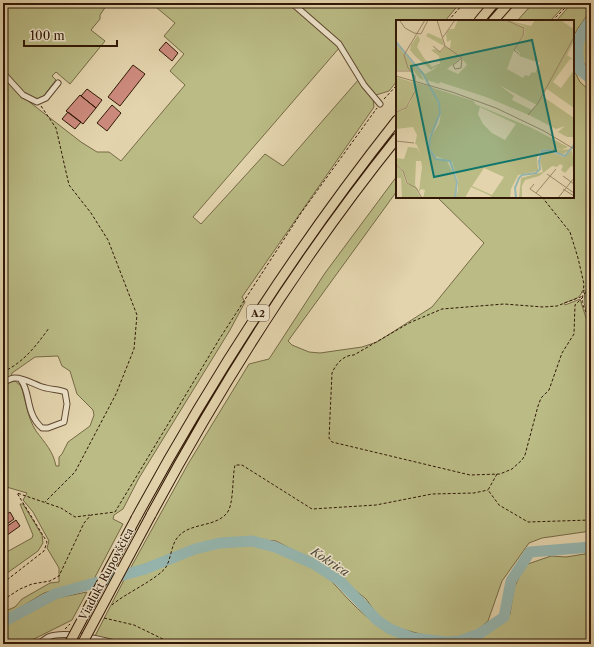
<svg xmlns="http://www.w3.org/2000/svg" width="594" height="647" font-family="'Libre Caslon Text',serif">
	<rect width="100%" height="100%" fill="#e3d4ad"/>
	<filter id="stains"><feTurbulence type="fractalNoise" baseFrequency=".005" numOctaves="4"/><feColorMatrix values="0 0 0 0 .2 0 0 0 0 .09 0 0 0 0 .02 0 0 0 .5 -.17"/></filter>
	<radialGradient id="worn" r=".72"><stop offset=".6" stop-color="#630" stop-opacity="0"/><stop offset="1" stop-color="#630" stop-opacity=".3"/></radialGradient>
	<path fill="#babb85" stroke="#766a46" d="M 3,3 L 108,3 L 100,15 L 100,19 L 91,30 L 105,41 L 70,84 L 56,72 L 52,76 L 56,80 L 42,98 C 29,104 11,78 3,70 Z
		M 151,3 L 291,3 L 340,47 L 193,217 L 201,224 L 265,154 L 283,166 L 285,164 L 359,79 L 373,98 L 374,107 L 242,297 L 245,302 L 230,330 L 139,478 L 123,509 L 114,515 L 113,519 L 123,524 L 94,579 L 44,593 L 3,618 L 3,612 L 15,607 L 22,599 L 50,583 L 59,582 L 59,568 L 47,548 L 49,541 L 33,512 L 23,500 L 27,493 L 3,486 L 3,385 L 15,381 L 21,386 C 26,401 27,417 36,431 C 45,443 53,451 56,466 L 59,466 L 59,457 L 62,454 L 68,442 L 90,426 L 94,415 L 93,410 L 77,394 L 70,371 L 62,366 L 58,356 L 35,357 L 12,373 L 11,377 L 3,381 L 3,77 L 23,97 L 81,142 L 97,152 L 109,152 L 121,161 L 185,85 L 170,71 L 184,54 L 164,36 L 175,23 Z
		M 301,3 L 460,3 L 445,21 L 397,21 L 397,81 L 389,91 L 376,95 L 369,90 L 350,57 L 297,6 Z
		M 533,3 L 567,3 L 550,21 L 517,21 Z
		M 572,3 L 591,3 C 591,16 576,26 573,39 L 573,21 L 556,21 Z
		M 591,27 L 591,73 L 581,59 L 581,45 Z
		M 573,68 L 580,82 L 591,92 L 591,357 L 591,328 L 584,303 L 585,290 L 582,291 C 581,299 571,300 564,303 L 565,305 L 580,299 L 587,321 L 587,352 L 591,366 L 591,531 L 542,538 L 529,543 L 502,581 L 488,621 L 476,631 L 459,637 L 446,638 L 431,637 L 391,626 L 376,613 L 366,599 L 328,568 L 276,541 L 251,539 L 210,543 L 130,569 L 188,464 L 249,364 L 269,359 L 325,273 L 397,176 L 397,191 L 288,341 L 292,345 L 309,352 L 320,353 L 362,347 L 377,342 L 432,307 L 484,243 L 437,197 L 573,197 Z
		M 20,504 L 23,504 L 42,535 L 43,543 L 38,551 L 3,576 L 3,554 L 32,538 L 33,535 Z
		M 252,543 C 274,548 309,562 327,577 C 335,584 342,593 350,601 C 370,622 391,636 419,644 L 128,644 L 95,636 L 125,578 L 164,564 L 176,558 L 196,552 L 221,546 Z
		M 591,553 L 591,644 L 462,644 L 482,637 L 506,620 L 510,614 L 514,588 L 525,565 L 551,556 L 566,557 Z
		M 87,592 L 72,620 L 28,642 L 26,644 L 3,644 L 3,627 L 57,598 Z"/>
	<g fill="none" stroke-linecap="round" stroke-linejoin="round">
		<path stroke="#96b7b1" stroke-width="11" d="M 591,20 C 576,38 576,48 580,70 L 591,79
			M 3,622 L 55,594 L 145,569 L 195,549 L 220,543 L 252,541 L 275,547 L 314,564 L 340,581 L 377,620 L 390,629 L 413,638 L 446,642 L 460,641 L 479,634 L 504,617 L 511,581 L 530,552 L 591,547"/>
	</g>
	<path fill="#cd8b7e" stroke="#311806" d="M 166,42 L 178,53 L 172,61 L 159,50 Z
		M 133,65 L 145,74 L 120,106 L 108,97 Z
		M 87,89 L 102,100 L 96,108 L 81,96 Z
		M 80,95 L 96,108 L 83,124 L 66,111 Z
		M 112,105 L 121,113 L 107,131 L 97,123 Z
		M 68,112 L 81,122 L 75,129 L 62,119 Z
		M 10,512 L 14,519 L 3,527 L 3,517 Z
		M 16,520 L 20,526 L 3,538 L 3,529 Z"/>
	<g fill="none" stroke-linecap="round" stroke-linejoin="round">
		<g stroke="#5e4730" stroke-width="7">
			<path id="street" d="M 292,3 L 339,44 L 364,85 L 380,104
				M 3,73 L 23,95 L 37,102 L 46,98 L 58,83
				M 3,383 C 6,381 11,378 15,378 C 26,378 36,386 46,388 C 53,390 59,389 65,392 L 67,404 L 64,422 L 48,428 L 42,428 C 25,413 31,393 21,380
				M 38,644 C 41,642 45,639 48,637 C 66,630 101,640 120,644"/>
		</g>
		<g stroke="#311806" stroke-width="11">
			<path id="highway" d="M 479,21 L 494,3
				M 493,21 L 509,3
				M 151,515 C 222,383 303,255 397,138
				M 136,518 C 212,378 298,245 397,120"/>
		</g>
		<path stroke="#311806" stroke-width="1" stroke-dasharray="3 2" stroke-linecap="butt" d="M 448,21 L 464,3
			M 552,21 L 570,3
			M 384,99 L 397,85
			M 41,106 L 56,128 L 69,185 L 91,213 L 108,240 L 137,315 L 134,349 L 116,394 L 75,472 L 45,502
			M 542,197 L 570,232 L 578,258 L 584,284 L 582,303 L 587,315 L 589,328 L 588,348 L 591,363
			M 584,294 L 591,288
			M 583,297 L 575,305 L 574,334 L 562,353 L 549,390 L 541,398 L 538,406 L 525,455 L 522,460 L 512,469 L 500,474 L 470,475 L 332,442 L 329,438 L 332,373 C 336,364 343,355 354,355 L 409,323 L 442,309 L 504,304 L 543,307 L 557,306 L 583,296
			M 3,372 C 24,362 36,346 49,328
			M 497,474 L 488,490 L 499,505 L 528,522 L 591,520
			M 3,583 L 44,551 L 47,542 L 17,493 L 61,508 L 75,517 L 90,515
			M 3,600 L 20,589 L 32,584 L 50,581 L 59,576 L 84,523 L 91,515 L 115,512 L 220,338 L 301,213 L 377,108
			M 112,605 C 124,594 158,579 166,567 C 171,559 171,546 177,538 C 189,522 215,528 227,513 C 234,504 232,478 235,465 L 242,465 L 312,509 L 376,505 L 432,494 L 474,493 L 488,490
			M 104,618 L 134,625 L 173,644
			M 65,629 L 70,624"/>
		<use href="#street" stroke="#ede3ca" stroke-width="5"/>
		<use href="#highway" stroke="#e3d4ad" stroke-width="9"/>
		<g stroke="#311806" stroke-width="11" stroke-linecap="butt">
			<path id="highway-bridge" d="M 69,644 L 136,518
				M 82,644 L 151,515"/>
		</g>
		<use href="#highway-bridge" stroke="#e3d4ad" stroke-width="9"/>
	</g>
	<g text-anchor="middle" stroke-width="3" stroke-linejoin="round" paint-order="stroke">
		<rect fill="#ede3ca" stroke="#695541" stroke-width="1" x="247" y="305" width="22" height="16" rx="3"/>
		<g font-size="10" font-weight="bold" fill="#311806">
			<text x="258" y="317">A2</text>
		</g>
		<g font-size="11" fill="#311806" stroke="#ede3ca">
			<text transform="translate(106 574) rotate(-62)" y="4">Viadukt Rupovščica</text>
		</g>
		<g font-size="12" font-style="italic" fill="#4f4839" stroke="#ede3ca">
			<text transform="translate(330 562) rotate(33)" y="4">Kokrica</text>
		</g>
	</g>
	<g transform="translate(396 20)">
		<rect width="178" height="178" fill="#e3d4ad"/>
		<path d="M 62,0 L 109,0 L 128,7 L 127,16 L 119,28 L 111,49 L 127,58 L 129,55 L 133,56 L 136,52 L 139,53 L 144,43 L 123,36 L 124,33 L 119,29 L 128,16 L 129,8 L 127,6 L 111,0 L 135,6 L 139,0 L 164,0 L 178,9 L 178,21 L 171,35 L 178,40 L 174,39 L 157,62 L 165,68 L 178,50 L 178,88 L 151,69 L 146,76 L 178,98 L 177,117 L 171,117 L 162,112 L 169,106 L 160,109 L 133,95 L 90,77 L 44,62 L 43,64 L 31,60 L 10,34 L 29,54 L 37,50 L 42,45 L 35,50 L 20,37 L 14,30 L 15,25 L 22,15 L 24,20 L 21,27 L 28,38 L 36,47 L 42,44 L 44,44 L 43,36 L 35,30 L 39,29 L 45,32 L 49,27 L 54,28 L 55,20 L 51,22 L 50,14 L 53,9 L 58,9 ZM 62,33 L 71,45 L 62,54 L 51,49 L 65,38 ZM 103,65 L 141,85 L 136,90 L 116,80 L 118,76 ZM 32,13 L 46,19 L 48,26 L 30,16 ZM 0,24 L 24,52 L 28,60 L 23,58 L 17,50 L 0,50 ZM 0,57 L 19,63 L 19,70 L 9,88 L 0,91 ZM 20,63 L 33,66 L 38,75 L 34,67 L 78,81 L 79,84 L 136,108 L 172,127 L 165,130 L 147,121 L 164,130 L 175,129 L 166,135 L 153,129 L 145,130 L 141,138 L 142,151 L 122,155 L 115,169 L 114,178 L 94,178 L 95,176 L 75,167 L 69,178 L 59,178 L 62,170 L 62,161 L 56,142 L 39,136 L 34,129 L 34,118 L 43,104 L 45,93 L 43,83 L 39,75 L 44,90 L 41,104 L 33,116 L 32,129 L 40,139 L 51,141 L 61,161 L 61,170 L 58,178 L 27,178 L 29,170 L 25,169 L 23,172 L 12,163 L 6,149 L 0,145 L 0,138 L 8,139 L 12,127 L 21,128 L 24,134 L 21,125 L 19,124 L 21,115 L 17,107 L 0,109 L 0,92 L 8,90 L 14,83 ZM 84,87 L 120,104 L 109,120 L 96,113 L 87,104 L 82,94 ZM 20,141 L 25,141 L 26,147 L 23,171 L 19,165 ZM 88,148 L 108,157 L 96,175 L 76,166 ZM 176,130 L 178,147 L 175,146 L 169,153 L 165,150 L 167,146 L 164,144 L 161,147 L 156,146 L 143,156 L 129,160 L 126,166 L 126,178 L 123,178 L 125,158 L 147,152 L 144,141 L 147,132 L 151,131 L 168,137 ZM 0,146 L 6,151 L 10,163 L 19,168 L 25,178 L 6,178 L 5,158 L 0,158 Z" fill="#babb85" fill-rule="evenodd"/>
		<path fill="none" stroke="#96b7b1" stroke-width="2" d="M 0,22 L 27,54 L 43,83 L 44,93 L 34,118 L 33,129 L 40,139 L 54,141 L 61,162 L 59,178M 120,178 L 119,168 L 123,158 L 126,155 L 140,153 L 144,149 L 143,141 L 146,131 L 153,130 L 169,136 L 178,125"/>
		<path fill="none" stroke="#9c896a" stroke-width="1" d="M 110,0 L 128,8 L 127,16 L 118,30 L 123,34M 4,1 L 9,8 L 18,13M 18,13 L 25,14 L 32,0M 47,17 L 59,0M 37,26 L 44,32 L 49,26 L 41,0M 49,26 L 66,38 L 57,45 L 59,49 L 65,48 L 66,39M 0,51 L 15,51M 0,56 L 56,72 L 100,88 L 148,111 L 178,129M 0,92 L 10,88 L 19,71 L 19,56 L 12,48 L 8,35 L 29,0M 132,95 L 142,83 L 178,17M 0,121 L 18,123M 0,145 L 7,151 L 11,163 L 20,168 L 26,178M 151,154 L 178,173M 167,156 L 178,164M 138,164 L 134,169 L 140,173M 167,169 L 178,176M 147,178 L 140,173 L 160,149M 162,178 L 178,158"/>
		<path fill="#0f766e" fill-opacity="0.15" stroke="#0f766e" stroke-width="2" d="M 136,20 L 160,131 L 38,157 L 15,46 Z"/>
		<rect width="178" height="178" fill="none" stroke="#311806" stroke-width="2"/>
	</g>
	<rect width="594" height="647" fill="none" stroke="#e3d4ad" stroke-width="16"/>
	<rect x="4" y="4" width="586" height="639" fill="none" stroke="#311806" stroke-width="2"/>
	<rect x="8" y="8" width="578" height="631" fill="none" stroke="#311806"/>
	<path d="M24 40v6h93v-6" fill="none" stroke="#311806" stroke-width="2"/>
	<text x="30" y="40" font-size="12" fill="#311806" stroke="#ede3ca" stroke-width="3" paint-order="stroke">100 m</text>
	<rect width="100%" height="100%" filter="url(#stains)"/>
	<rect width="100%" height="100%" fill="url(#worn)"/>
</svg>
